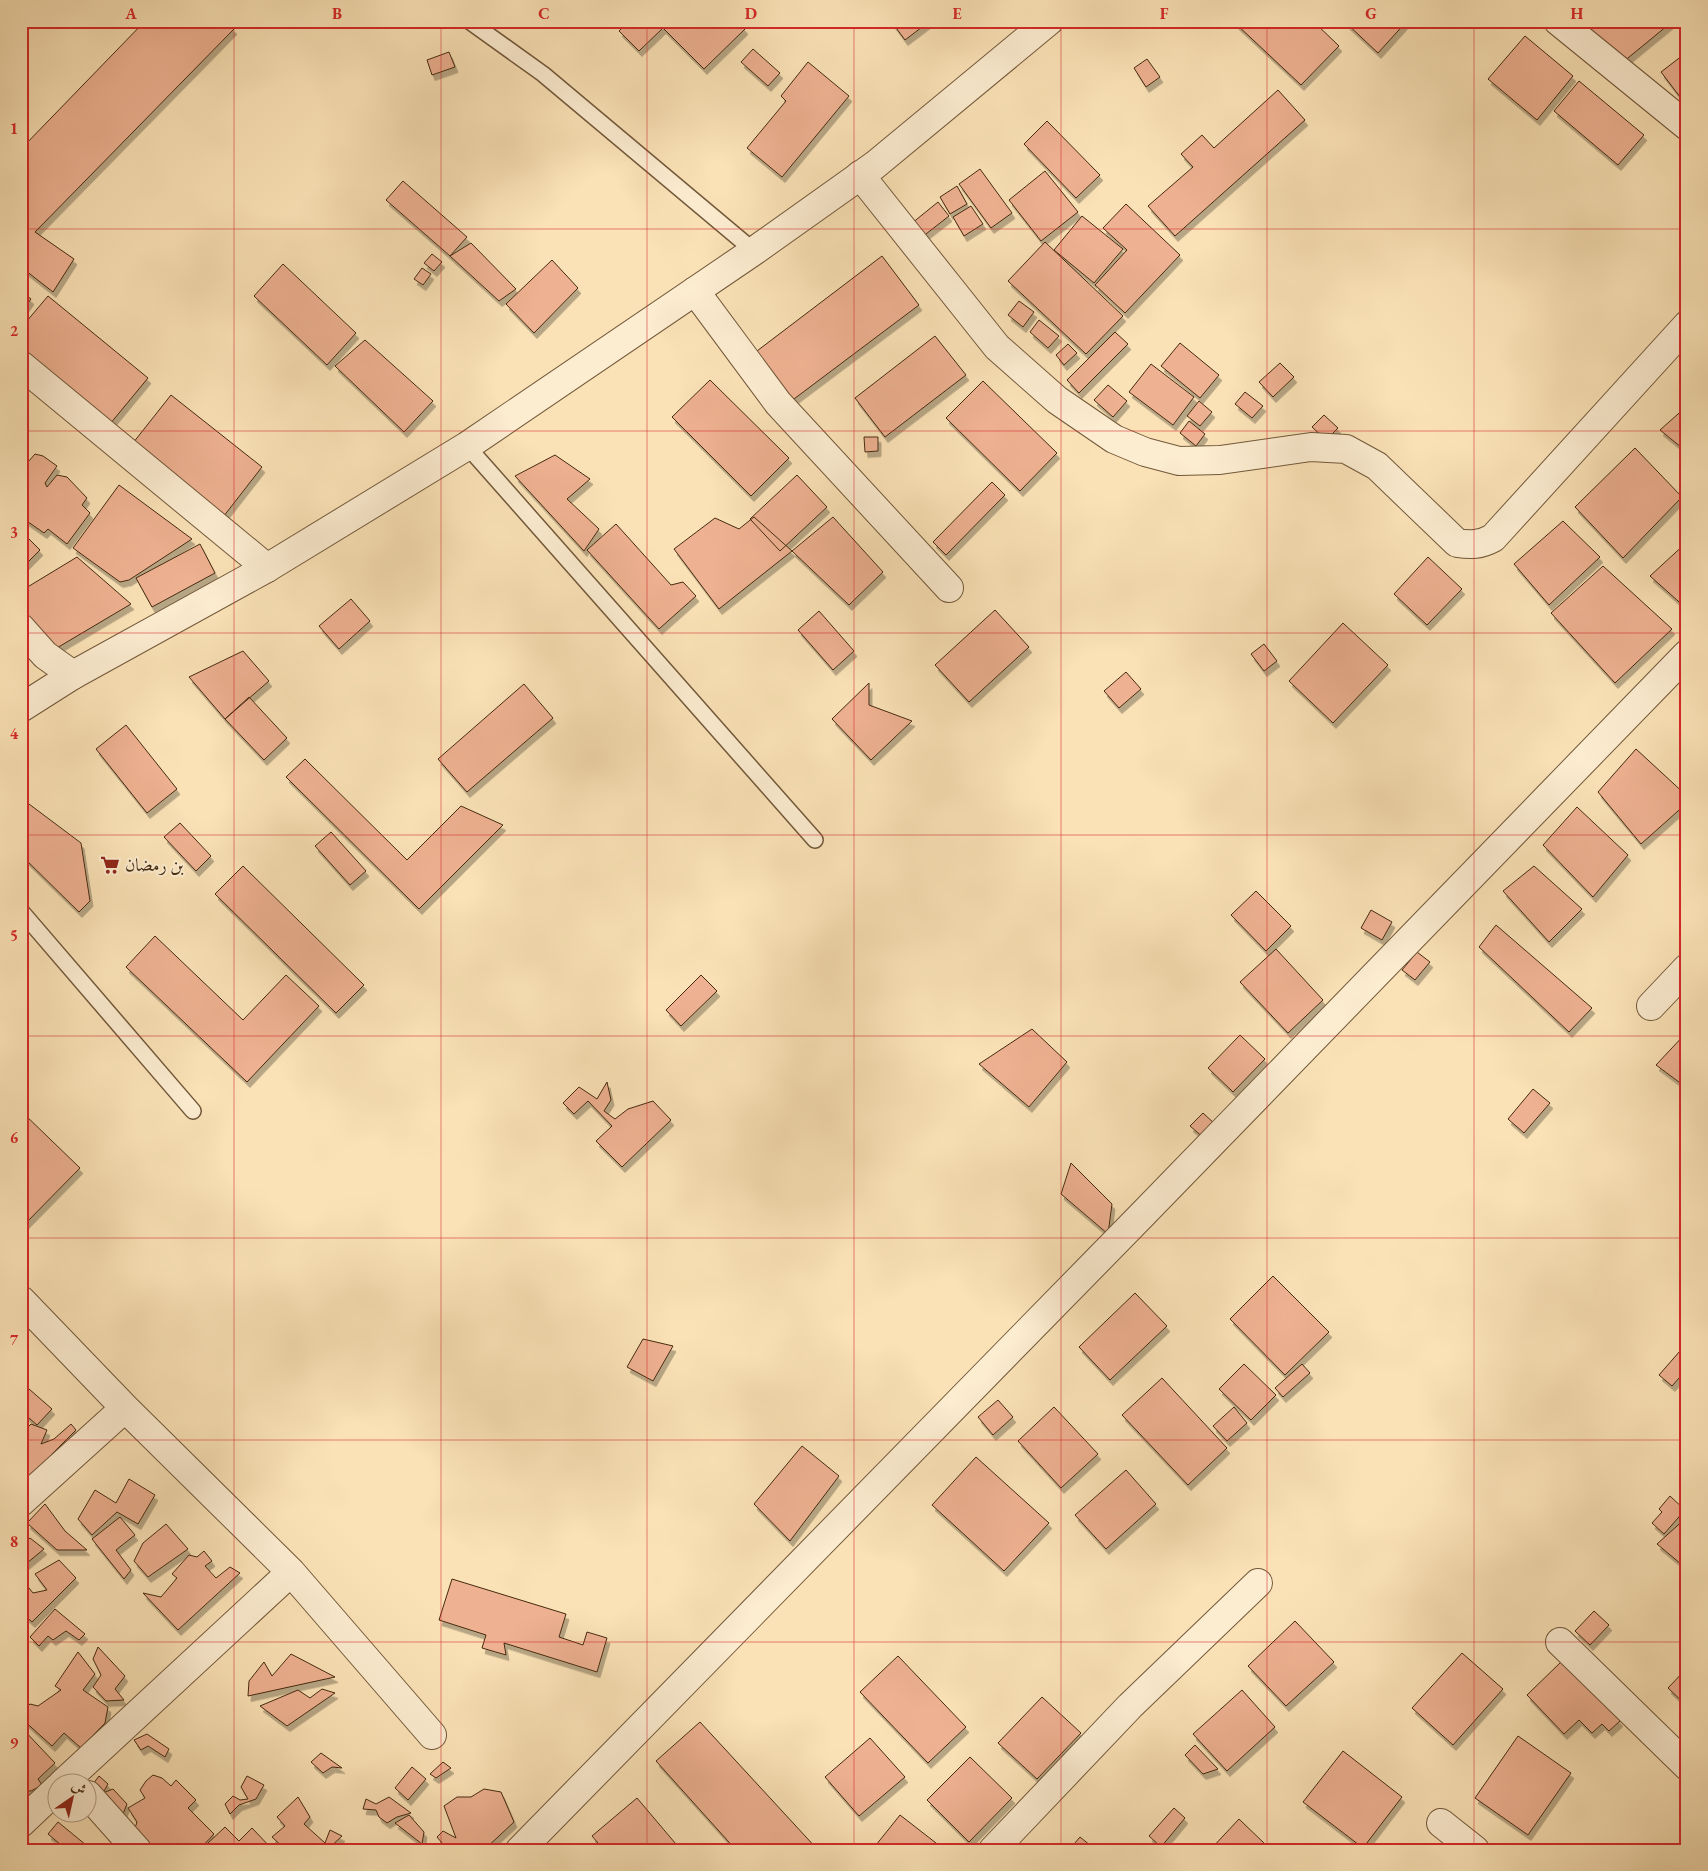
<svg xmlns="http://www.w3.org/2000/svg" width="1708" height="1871" font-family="'EB Garamond',Amiri,serif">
	<defs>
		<filter id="shadow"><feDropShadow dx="3" dy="5.5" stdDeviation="0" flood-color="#0004"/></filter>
	</defs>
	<rect width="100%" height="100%" fill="#fae2b6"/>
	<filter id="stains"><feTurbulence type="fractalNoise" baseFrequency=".004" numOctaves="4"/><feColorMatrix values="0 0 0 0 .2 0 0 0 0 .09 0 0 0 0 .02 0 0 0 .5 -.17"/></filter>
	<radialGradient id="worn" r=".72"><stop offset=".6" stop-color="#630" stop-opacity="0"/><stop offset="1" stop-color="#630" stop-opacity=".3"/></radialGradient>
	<path fill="#eeb191" stroke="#452a10" filter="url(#shadow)" d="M 145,21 L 225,21 L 234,29 L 35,232 L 74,259 L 53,292 L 21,267 L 21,149 Z
		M 629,21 L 738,21 L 745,29 L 704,69 L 663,28 L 639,51 L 619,31 Z
		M 891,21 L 930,21 L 905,40 Z
		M 1237,21 L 1313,21 L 1339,46 L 1301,85 L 1235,23 Z
		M 1344,21 L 1407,21 L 1378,53 Z
		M 1583,21 L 1673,21 L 1617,67 L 1581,23 Z
		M 1525,36 L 1573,76 L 1537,120 L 1488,79 Z
		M 753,49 L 780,73 L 768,86 L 741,62 Z
		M 449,52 L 455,67 L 432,75 L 427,60 Z
		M 1687,52 L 1687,106 L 1661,72 Z
		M 1147,59 L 1160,77 L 1146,87 L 1134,68 Z
		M 808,62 L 849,96 L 782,177 L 747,148 L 786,101 L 781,96 Z
		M 1579,81 L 1644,135 L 1618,165 L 1554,111 Z
		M 1278,90 L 1305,120 L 1175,236 L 1148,206 L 1193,167 L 1181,154 L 1202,135 L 1214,148 Z
		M 1047,121 L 1100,175 L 1076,198 L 1024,144 Z
		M 980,169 L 1012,213 L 991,228 L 959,184 Z
		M 1045,171 L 1078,212 L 1041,241 L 1009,200 Z
		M 403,181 L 467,237 L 450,256 L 386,200 Z
		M 957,186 L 967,204 L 950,214 L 940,197 Z
		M 938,202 L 949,216 L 917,241 L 906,228 Z
		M 1126,204 L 1180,255 L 1125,313 L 1095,285 L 1127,250 L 1103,228 Z
		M 971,206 L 983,224 L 964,236 L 953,217 Z
		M 1082,216 L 1123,249 L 1094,283 L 1054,250 Z
		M 1045,242 L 1123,316 L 1086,354 L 1008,281 Z
		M 471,243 L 516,289 L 499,301 L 450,256 Z
		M 432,254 L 442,262 L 434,271 L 424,263 Z
		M 882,256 L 919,305 L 790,402 L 753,354 Z
		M 552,260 L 578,288 L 534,333 L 506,304 Z
		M 283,264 L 356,333 L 327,365 L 254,296 Z
		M 422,268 L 431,274 L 423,285 L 414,279 Z
		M 21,291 L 31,299 L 21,313 Z
		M 48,296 L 148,378 L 110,424 L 21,352 L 21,328 Z
		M 1019,301 L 1034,312 L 1023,327 L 1008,315 Z
		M 1039,320 L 1059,336 L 1048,348 L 1030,332 Z
		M 1115,332 L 1128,344 L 1079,393 L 1067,380 Z
		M 935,336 L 966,375 L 885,437 L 855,398 Z
		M 365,340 L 433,401 L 404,432 L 335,366 Z
		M 1180,343 L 1219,375 L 1200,398 L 1161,366 Z
		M 1068,344 L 1077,353 L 1064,365 L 1056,355 Z
		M 1280,363 L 1294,377 L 1273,397 L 1259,382 Z
		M 1151,364 L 1194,397 L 1173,425 L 1129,392 Z
		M 710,380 L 789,458 L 751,496 L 672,417 Z
		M 983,381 L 1057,453 L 1020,491 L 946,418 Z
		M 1108,385 L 1127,401 L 1113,417 L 1094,400 Z
		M 1245,392 L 1263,406 L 1252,418 L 1235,404 Z
		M 171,395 L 262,467 L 220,521 L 129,448 Z
		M 1199,401 L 1212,412 L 1200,426 L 1187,416 Z
		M 1687,406 L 1687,452 L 1660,430 Z
		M 1324,415 L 1338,428 L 1326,440 L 1312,427 Z
		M 1189,421 L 1205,434 L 1196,446 L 1180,433 Z
		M 864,437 L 878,437 L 878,451 L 865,452 Z
		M 1635,448 L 1682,497 L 1623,558 L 1575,507 Z
		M 35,454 L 43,456 L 57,466 L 45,483 L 47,487 L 57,475 L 67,477 L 87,498 L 82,505 L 90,513 L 67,544 L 48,529 L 44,533 L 21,517 L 21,470 Z
		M 555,455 L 590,479 L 567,499 L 599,529 L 584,551 L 515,476 Z
		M 797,475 L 827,507 L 780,551 L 750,519 Z
		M 992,482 L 1005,495 L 946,555 L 933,542 Z
		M 119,485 L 192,539 L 129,580 L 120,582 L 73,548 Z
		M 754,517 L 792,551 L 719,609 L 674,549 L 715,518 L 739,529 Z
		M 833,517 L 883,572 L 849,605 L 792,551 Z
		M 1563,521 L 1600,557 L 1549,605 L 1514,564 Z
		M 616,524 L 671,585 L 683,582 L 696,596 L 659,629 L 587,550 Z
		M 21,531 L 40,550 L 21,569 Z
		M 1687,542 L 1687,609 L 1650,576 Z
		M 200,544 L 215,573 L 152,607 L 136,578 Z
		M 77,557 L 131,604 L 45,655 L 21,614 L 21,591 Z
		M 1428,557 L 1462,589 L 1427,625 L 1394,594 Z
		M 1603,566 L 1672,629 L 1615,683 L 1551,613 Z
		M 351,599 L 370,621 L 339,649 L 319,626 Z
		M 995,610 L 1029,647 L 969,702 L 935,665 Z
		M 819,611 L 854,651 L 833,670 L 798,630 Z
		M 1343,623 L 1388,665 L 1333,723 L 1289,681 Z
		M 1264,644 L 1277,661 L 1264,671 L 1251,654 Z
		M 243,651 L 269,681 L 225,719 L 189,677 Z
		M 1126,672 L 1141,689 L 1119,708 L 1104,691 Z
		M 869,683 L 869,705 L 912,721 L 871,760 L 832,719 Z
		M 524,684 L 553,718 L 467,792 L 438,759 Z
		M 249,697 L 287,738 L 264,760 L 225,719 Z
		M 126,725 L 177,789 L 147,813 L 96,749 Z
		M 1636,749 L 1687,796 L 1687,803 L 1641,844 L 1598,792 Z
		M 305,759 L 407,860 L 461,806 L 503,825 L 419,909 L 286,777 Z
		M 21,798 L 81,843 L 90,901 L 79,912 L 21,855 Z
		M 1577,807 L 1628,855 L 1593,897 L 1543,845 Z
		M 180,823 L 211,856 L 196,871 L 164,837 Z
		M 331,832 L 366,871 L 350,885 L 315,846 Z
		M 243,866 L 364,985 L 336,1013 L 215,894 Z
		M 1534,866 L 1582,909 L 1549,942 L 1503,891 Z
		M 1256,891 L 1291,926 L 1266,951 L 1231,915 Z
		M 1371,910 L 1392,922 L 1382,940 L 1361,928 Z
		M 1496,925 L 1592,1008 L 1569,1032 L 1479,947 Z
		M 155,936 L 243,1020 L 286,975 L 319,1006 L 247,1082 L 126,967 Z
		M 1276,949 L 1323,1000 L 1288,1033 L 1240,982 Z
		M 1417,952 L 1430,962 L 1415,980 L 1402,970 Z
		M 701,975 L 717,991 L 681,1026 L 666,1010 Z
		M 1032,1029 L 1067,1062 L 1029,1107 L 979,1064 Z
		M 1686,1033 L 1687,1034 L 1687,1088 L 1656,1065 Z
		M 1240,1035 L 1265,1059 L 1233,1092 L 1208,1068 Z
		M 607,1082 L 611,1100 L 604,1111 L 615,1119 L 628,1109 L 653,1101 L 671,1120 L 622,1167 L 596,1141 L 612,1126 L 588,1101 L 574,1114 L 563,1103 L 579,1087 L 597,1099 Z
		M 1533,1089 L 1550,1103 L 1524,1133 L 1508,1119 Z
		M 21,1111 L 80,1168 L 21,1228 Z
		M 1203,1113 L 1216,1125 L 1204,1138 L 1190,1126 Z
		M 1071,1163 L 1112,1204 L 1108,1234 L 1061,1194 Z
		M 1273,1276 L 1329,1332 L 1285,1375 L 1230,1319 Z
		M 1135,1293 L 1167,1326 L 1110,1380 L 1079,1347 Z
		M 643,1339 L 673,1346 L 653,1381 L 627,1367 Z
		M 1687,1343 L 1687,1369 L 1672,1386 L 1659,1375 Z
		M 1244,1364 L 1276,1395 L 1251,1420 L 1219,1389 Z
		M 1302,1364 L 1310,1373 L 1283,1397 L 1275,1388 Z
		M 1162,1378 L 1227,1448 L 1188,1485 L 1122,1415 Z
		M 21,1382 L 52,1409 L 37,1425 L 21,1411 Z
		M 998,1400 L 1013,1417 L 993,1435 L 978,1417 Z
		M 1054,1407 L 1098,1454 L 1061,1488 L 1018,1441 Z
		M 1234,1407 L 1247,1423 L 1227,1441 L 1213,1426 Z
		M 31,1424 L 47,1430 L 41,1444 L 54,1439 L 71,1424 L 76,1430 L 27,1479 L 21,1473 L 21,1434 Z
		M 802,1446 L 839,1476 L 790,1541 L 754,1504 Z
		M 976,1457 L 1049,1523 L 1004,1571 L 932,1505 Z
		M 1126,1470 L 1156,1504 L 1106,1549 L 1075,1515 Z
		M 129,1479 L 155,1495 L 138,1524 L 117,1512 L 92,1535 L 78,1519 L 95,1490 L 116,1503 Z
		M 1670,1496 L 1685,1510 L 1664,1534 L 1652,1523 L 1662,1512 L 1659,1509 Z
		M 45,1504 L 65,1531 L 87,1550 L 57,1550 L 27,1523 Z
		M 120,1517 L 135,1535 L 116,1550 L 131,1570 L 124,1579 L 92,1539 Z
		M 1687,1517 L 1687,1569 L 1657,1544 Z
		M 166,1524 L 188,1549 L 148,1577 L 134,1561 L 143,1543 Z
		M 30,1538 L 44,1549 L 21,1568 L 21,1546 Z
		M 204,1551 L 212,1561 L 205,1566 L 216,1578 L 230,1567 L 240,1573 L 178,1630 L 143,1593 L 161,1597 L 177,1578 L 172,1574 L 189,1555 L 197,1557 Z
		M 59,1560 L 76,1578 L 32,1622 L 21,1612 L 21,1578 L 33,1593 L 47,1590 L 35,1574 Z
		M 452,1579 L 566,1614 L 559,1637 L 583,1645 L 587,1632 L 607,1638 L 597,1672 L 504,1643 L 506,1655 L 482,1648 L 486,1635 L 439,1620 Z
		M 55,1609 L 85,1634 L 79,1640 L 66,1631 L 53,1640 L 48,1636 L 39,1646 L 30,1637 Z
		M 1594,1611 L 1609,1625 L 1590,1645 L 1575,1631 Z
		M 1295,1621 L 1334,1662 L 1286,1706 L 1248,1666 Z
		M 98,1647 L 125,1676 L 115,1689 L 124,1700 L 106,1701 L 93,1687 L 101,1675 L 93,1659 Z
		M 78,1652 L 95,1674 L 83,1690 L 108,1707 L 105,1723 L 81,1748 L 64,1733 L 52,1746 L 21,1718 L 21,1713 L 30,1704 L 38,1706 L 61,1690 L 55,1686 Z
		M 1462,1653 L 1503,1689 L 1453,1745 L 1412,1708 Z
		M 291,1654 L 335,1677 L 248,1696 L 249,1681 L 264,1662 L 272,1676 Z
		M 898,1656 L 966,1727 L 928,1763 L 860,1692 Z
		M 1562,1661 L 1620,1721 L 1609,1731 L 1602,1724 L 1592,1733 L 1579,1720 L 1564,1734 L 1527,1695 Z
		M 1687,1668 L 1687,1706 L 1668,1688 Z
		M 322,1689 L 335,1693 L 287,1726 L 260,1706 L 298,1690 L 310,1698 Z
		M 1242,1690 L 1275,1727 L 1227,1771 L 1193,1734 Z
		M 1042,1697 L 1081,1733 L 1037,1779 L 998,1743 Z
		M 700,1722 L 818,1850 L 736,1850 L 656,1761 Z
		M 21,1727 L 55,1763 L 38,1779 L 42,1785 L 31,1791 L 21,1791 Z
		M 147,1734 L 169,1749 L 165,1757 L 148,1746 L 141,1750 L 134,1740 Z
		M 1518,1736 L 1571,1773 L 1528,1835 L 1475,1798 Z
		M 870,1738 L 905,1777 L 859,1816 L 825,1777 Z
		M 1195,1745 L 1218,1769 L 1203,1774 L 1185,1755 Z
		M 1343,1751 L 1402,1797 L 1363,1848 L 1303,1802 Z
		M 321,1753 L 342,1768 L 332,1767 L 323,1773 L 311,1762 Z
		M 970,1757 L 1012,1798 L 969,1842 L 927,1800 Z
		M 443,1762 L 451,1768 L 436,1778 L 430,1774 Z
		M 412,1767 L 426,1779 L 408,1800 L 395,1788 Z
		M 153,1775 L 162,1778 L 171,1786 L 176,1780 L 196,1800 L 188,1808 L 214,1834 L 199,1850 L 155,1850 L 135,1828 L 137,1822 L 128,1808 L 145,1798 L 140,1790 L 146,1781 Z
		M 99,1776 L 108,1784 L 103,1793 L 93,1784 Z
		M 247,1776 L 264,1785 L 256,1799 L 239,1805 L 230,1814 L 225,1804 L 233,1796 L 240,1800 L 248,1799 L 241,1787 Z
		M 113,1789 L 127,1804 L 123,1814 L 103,1793 Z
		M 484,1789 L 501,1792 L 514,1822 L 484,1850 L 448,1850 L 437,1837 L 443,1831 L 456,1838 L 444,1806 L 457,1797 L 471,1797 Z
		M 298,1797 L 310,1817 L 304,1824 L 325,1843 L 330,1830 L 342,1836 L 327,1850 L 286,1850 L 272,1837 L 285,1826 L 277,1817 Z
		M 389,1797 L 411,1813 L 397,1817 L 387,1823 L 379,1817 L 376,1810 L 363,1809 L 366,1799 L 376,1804 Z
		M 637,1798 L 681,1850 L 604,1850 L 592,1836 Z
		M 1174,1808 L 1185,1818 L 1161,1847 L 1149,1836 Z
		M 409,1815 L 424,1832 L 422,1844 L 395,1823 Z
		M 900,1815 L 945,1850 L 872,1850 Z
		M 1239,1819 L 1266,1845 L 1262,1850 L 1210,1850 Z
		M 58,1822 L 86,1845 L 82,1850 L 67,1850 L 48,1834 Z
		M 225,1827 L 239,1841 L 252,1828 L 273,1850 L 213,1850 L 207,1844 Z
		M 1080,1837 L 1096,1850 L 1069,1850 Z
		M 396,1843 L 403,1850 L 389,1850 Z"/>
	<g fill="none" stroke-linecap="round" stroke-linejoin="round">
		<g stroke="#72583a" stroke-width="18">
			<path id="service" d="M 469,21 L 543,74 L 754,251
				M 467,446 L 815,840
				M 21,911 L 193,1111"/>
		</g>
		<g stroke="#72583a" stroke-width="30">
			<path id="minor" d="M 1558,21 L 1687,126
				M 860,175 L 997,347 L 1057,400 L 1114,439 L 1145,452 L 1179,461 L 1220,460 L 1311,447 L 1346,449 L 1377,466 L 1457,543 C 1471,545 1480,545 1493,538 L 1687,325
				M 695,291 L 778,403 L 949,588
				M 21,365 L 267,568
				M 21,628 L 45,655 L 73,675
				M 1651,1006 L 1687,968
				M 21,1300 L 125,1408 L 291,1572 L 432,1735
				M 21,1502 L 125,1408
				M 1560,1642 L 1687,1766
				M 62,1784 L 291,1572
				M 88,1795 L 137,1850
				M 21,1823 L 58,1788
				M 1441,1823 L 1475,1850
				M 520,1850 L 1141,1216 L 1687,654
				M 993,1850 L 1130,1706 L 1258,1583"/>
		</g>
		<g stroke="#72583a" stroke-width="30">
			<path id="tertiary" d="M 21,708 L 73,675 L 267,568 L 467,446 L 754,251 L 875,165 L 1049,21"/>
		</g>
		<use href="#service" stroke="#fcecd0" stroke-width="15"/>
		<use href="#minor" stroke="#fcecd0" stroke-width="28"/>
		<use href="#tertiary" stroke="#fcecd0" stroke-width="28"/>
	</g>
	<path fill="none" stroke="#d62828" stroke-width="1" stroke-opacity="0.55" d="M 234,21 L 234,1850M 441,21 L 441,1850M 647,21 L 647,1850M 854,21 L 854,1850M 1061,21 L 1061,1850M 1267,21 L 1267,1850M 1474,21 L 1474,1850M 21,229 L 1687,229M 21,431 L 1687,431M 21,633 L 1687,633M 21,835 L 1687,835M 21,1036 L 1687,1036M 21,1238 L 1687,1238M 21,1440 L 1687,1440M 21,1642 L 1687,1642"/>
	<defs>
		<g id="supermarket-bare" transform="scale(1.5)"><path d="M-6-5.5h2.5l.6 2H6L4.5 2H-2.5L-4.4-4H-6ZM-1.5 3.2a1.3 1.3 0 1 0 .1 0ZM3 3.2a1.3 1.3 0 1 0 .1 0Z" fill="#8f2418" stroke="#fcecd0" stroke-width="2.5" paint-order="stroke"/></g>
	</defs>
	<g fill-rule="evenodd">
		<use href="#supermarket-bare" x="110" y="865"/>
	</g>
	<g text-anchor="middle" stroke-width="4" stroke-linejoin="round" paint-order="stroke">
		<g font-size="18" fill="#452a10" stroke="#fcecd0" text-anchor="start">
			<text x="125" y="871">بن رمضان</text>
		</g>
	</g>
	<rect width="1708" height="1871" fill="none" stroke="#fae2b6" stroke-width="55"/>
	<g transform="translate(72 1798) rotate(34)"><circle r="24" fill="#fcecd0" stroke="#b39e83"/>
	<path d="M0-4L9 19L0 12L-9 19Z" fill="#8f2418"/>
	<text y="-8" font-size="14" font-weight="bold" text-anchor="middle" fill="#452a10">ش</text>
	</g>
	<rect x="28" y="28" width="1652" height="1816" fill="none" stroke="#d62828" stroke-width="2"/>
	<g font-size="16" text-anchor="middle" font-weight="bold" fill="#d62828">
		<text x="131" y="19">A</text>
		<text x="337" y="19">B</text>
		<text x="544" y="19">C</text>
		<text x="751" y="19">D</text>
		<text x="957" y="19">E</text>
		<text x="1164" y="19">F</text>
		<text x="1371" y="19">G</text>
		<text x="1577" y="19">H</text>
		<text x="14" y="134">1</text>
		<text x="14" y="336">2</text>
		<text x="14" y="538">3</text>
		<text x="14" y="739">4</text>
		<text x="14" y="941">5</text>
		<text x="14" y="1143">6</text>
		<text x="14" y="1345">7</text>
		<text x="14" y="1547">8</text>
		<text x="14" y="1748">9</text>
	</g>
	<rect width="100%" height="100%" filter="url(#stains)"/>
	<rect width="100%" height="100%" fill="url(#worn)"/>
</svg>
